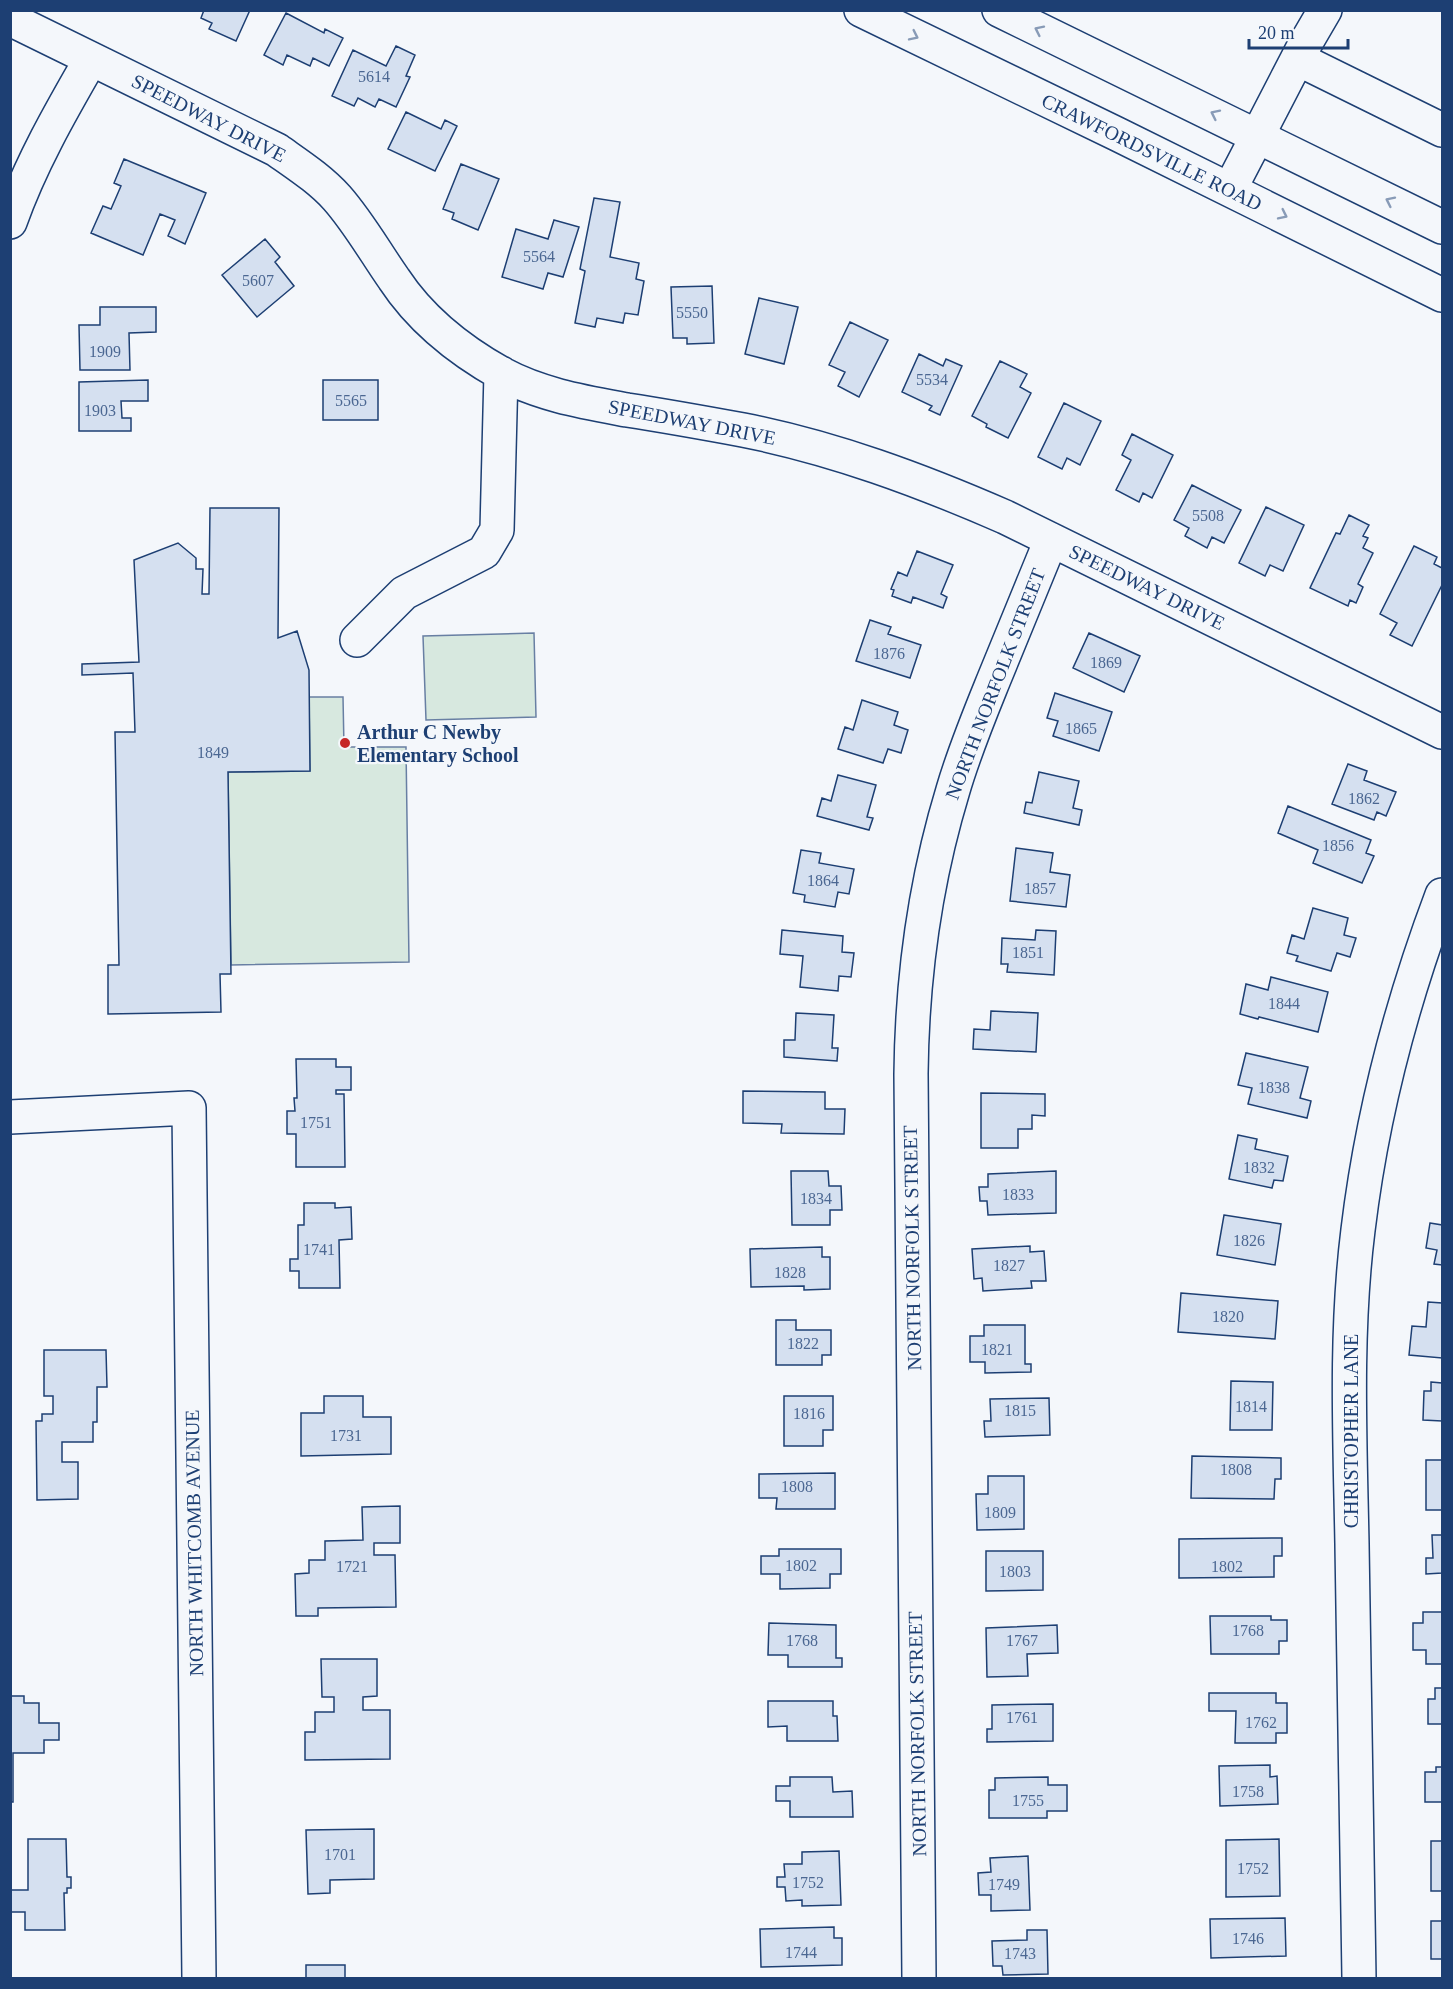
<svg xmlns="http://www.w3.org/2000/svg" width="1453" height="1989" font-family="'Times New Roman',serif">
	<rect width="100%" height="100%" fill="#f4f7fb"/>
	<path fill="#d7e8df" stroke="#687fa3" stroke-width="1.5" d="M 534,633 L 536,717 L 426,720 L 423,636 Z
		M 309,697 L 343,697 L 344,747 L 406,747 L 409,962 L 231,965 L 228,772 L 310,771 Z"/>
	<path fill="#d5e0f0" stroke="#1d3f73" stroke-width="1.5" d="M 204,10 L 250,10 L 236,41 L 209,29 L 212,23 L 201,18 Z
		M 286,13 L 324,33 L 325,29 L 343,38 L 329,66 L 313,58 L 310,66 L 287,55 L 283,65 L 264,55 Z
		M 396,46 L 415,55 L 406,76 L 410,77 L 396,107 L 379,99 L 375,107 L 358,98 L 354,106 L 332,96 L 353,50 L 386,66 Z
		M 406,112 L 441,129 L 445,120 L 457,126 L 435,171 L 388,149 Z
		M 124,159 L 206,193 L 185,244 L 168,236 L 175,220 L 160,214 L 143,255 L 91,233 L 103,206 L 111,209 L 121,186 L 114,183 Z
		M 461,164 L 499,179 L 478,230 L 452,219 L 454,213 L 443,209 Z
		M 594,198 L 620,202 L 610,257 L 639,263 L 636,279 L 644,281 L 638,315 L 625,313 L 623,323 L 597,318 L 595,327 L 575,323 L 585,271 L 580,269 Z
		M 554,220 L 579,227 L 563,277 L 548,273 L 543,289 L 502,277 L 516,229 L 548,239 Z
		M 265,239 L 280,257 L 275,262 L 294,286 L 257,317 L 222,275 Z
		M 712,286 L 714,343 L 687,344 L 687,338 L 673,338 L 671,287 Z
		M 759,298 L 798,307 L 784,364 L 745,354 Z
		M 100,307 L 156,307 L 156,332 L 129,333 L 130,370 L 80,370 L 79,325 L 100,325 Z
		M 850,322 L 888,340 L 859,397 L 838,386 L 845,372 L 829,365 Z
		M 919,354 L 943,366 L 946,359 L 962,366 L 940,415 L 929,410 L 932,406 L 902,392 Z
		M 1000,361 L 1027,374 L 1020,387 L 1031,393 L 1008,438 L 986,427 L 987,424 L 972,416 Z
		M 148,380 L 148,401 L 121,401 L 122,418 L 131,418 L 131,431 L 79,431 L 79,382 Z
		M 323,380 L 378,380 L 378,420 L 323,420 Z
		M 1064,403 L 1101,421 L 1080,465 L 1067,458 L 1062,469 L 1038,457 Z
		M 1132,434 L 1173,455 L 1152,498 L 1143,493 L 1139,502 L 1116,490 L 1131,460 L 1122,455 Z
		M 1192,485 L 1241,510 L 1224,543 L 1212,537 L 1207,548 L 1185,536 L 1189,528 L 1174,520 Z
		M 1266,507 L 1304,525 L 1283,571 L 1270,565 L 1265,576 L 1239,563 Z
		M 210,508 L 279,508 L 278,638 L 297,631 L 309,670 L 310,771 L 228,772 L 231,974 L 220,974 L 221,1012 L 108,1014 L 108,965 L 119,965 L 115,732 L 135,732 L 133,673 L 82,675 L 82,664 L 139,662 L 134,560 L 178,543 L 196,558 L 196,569 L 203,569 L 202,594 L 209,594 Z
		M 1349,515 L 1369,525 L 1363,536 L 1368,538 L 1363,548 L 1373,553 L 1358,584 L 1363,587 L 1356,603 L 1350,600 L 1348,606 L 1310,588 L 1336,533 L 1340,534 Z
		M 1414,546 L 1437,557 L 1434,564 L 1442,568 L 1442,585 L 1412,646 L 1390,635 L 1397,623 L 1380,614 Z
		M 917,551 L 953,565 L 941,594 L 947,597 L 943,608 L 913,597 L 911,603 L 892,596 L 894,590 L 891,589 L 898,572 L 907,576 Z
		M 870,620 L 891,627 L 888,634 L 921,645 L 910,678 L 856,661 Z
		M 1089,633 L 1140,656 L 1124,692 L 1073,668 Z
		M 1055,693 L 1112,712 L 1099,751 L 1053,736 L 1058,721 L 1047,718 Z
		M 862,700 L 898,712 L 894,725 L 908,730 L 901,753 L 888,749 L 883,763 L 838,749 L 845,727 L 853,730 Z
		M 1348,764 L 1367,771 L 1364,780 L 1396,792 L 1386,816 L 1377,812 L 1374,820 L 1332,804 Z
		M 1039,772 L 1079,781 L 1073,808 L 1082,810 L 1079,825 L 1024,813 L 1026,802 L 1032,803 Z
		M 838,775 L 876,785 L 867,817 L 873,818 L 869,830 L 817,816 L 822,798 L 831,801 Z
		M 1288,806 L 1371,840 L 1366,853 L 1374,856 L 1362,883 L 1313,863 L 1318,850 L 1278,833 Z
		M 1016,848 L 1053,853 L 1050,872 L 1070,875 L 1066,907 L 1010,901 Z
		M 801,850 L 821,853 L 819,863 L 854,869 L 849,894 L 838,892 L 835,907 L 804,902 L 805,895 L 793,893 Z
		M 1313,908 L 1348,918 L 1344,935 L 1356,938 L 1350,957 L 1337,953 L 1331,971 L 1296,961 L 1298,956 L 1287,953 L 1292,935 L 1304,939 Z
		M 782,930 L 843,936 L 842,952 L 854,953 L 851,977 L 839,976 L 838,991 L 800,987 L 803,956 L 780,954 Z
		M 1036,930 L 1056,931 L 1054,975 L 1007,972 L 1008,964 L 1001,964 L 1002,938 L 1035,940 Z
		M 1271,977 L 1328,992 L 1318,1032 L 1259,1017 L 1258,1019 L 1240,1014 L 1246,984 L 1268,990 Z
		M 991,1011 L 1038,1013 L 1036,1052 L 973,1049 L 974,1029 L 990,1030 Z
		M 796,1013 L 834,1015 L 832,1048 L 838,1048 L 837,1061 L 784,1057 L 784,1040 L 795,1040 Z
		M 1246,1053 L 1308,1067 L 1300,1098 L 1311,1101 L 1307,1118 L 1248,1104 L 1252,1088 L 1238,1085 Z
		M 296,1059 L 336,1059 L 336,1067 L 351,1067 L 351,1090 L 336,1090 L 336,1094 L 344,1094 L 345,1167 L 296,1167 L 296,1134 L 287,1134 L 287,1111 L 295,1111 L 294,1098 L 297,1098 Z
		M 743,1091 L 825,1092 L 825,1109 L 845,1109 L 844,1134 L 781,1133 L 782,1124 L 743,1123 Z
		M 981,1093 L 1045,1094 L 1045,1116 L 1032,1115 L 1032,1129 L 1018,1129 L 1018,1148 L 981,1148 Z
		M 1238,1135 L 1257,1139 L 1255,1149 L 1288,1156 L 1283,1181 L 1274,1180 L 1272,1188 L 1229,1179 Z
		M 791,1171 L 828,1171 L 829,1186 L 841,1186 L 842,1210 L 830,1210 L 830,1225 L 792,1225 Z
		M 1056,1171 L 1056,1213 L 988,1215 L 987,1201 L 980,1201 L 979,1187 L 988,1187 L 988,1174 Z
		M 304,1203 L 335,1203 L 335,1208 L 351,1207 L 352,1239 L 339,1240 L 340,1288 L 299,1288 L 299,1271 L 290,1271 L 290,1259 L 298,1259 L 298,1225 L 304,1225 Z
		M 1224,1215 L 1281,1224 L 1275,1265 L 1217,1255 Z
		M 1430,1223 L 1442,1225 L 1442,1265 L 1434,1264 L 1437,1250 L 1426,1248 Z
		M 1030,1246 L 1030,1252 L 1044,1251 L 1046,1281 L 1031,1281 L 1032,1288 L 983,1291 L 982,1278 L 974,1279 L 972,1249 Z
		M 822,1247 L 822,1257 L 830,1257 L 830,1289 L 804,1290 L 804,1286 L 751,1287 L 750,1249 Z
		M 1181,1293 L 1278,1301 L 1275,1339 L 1178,1332 Z
		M 1428,1302 L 1442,1303 L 1442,1358 L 1409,1355 L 1412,1326 L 1426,1327 Z
		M 776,1320 L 796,1320 L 796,1330 L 831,1330 L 831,1355 L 822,1355 L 822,1365 L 776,1365 Z
		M 984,1325 L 1025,1325 L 1025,1364 L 1031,1364 L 1031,1372 L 985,1373 L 985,1362 L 970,1362 L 970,1336 L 984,1336 Z
		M 44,1350 L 106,1350 L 107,1387 L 97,1387 L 97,1422 L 93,1422 L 93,1442 L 62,1442 L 62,1462 L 78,1462 L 78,1499 L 37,1500 L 36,1421 L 42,1421 L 42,1414 L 53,1414 L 53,1396 L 44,1396 Z
		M 1231,1381 L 1273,1382 L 1272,1430 L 1230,1430 Z
		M 1431,1382 L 1442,1383 L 1442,1421 L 1423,1420 L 1424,1391 L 1431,1391 Z
		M 324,1396 L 363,1396 L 363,1417 L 391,1417 L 391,1454 L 301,1456 L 301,1413 L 324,1413 Z
		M 784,1396 L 833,1396 L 833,1430 L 823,1430 L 823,1446 L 784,1446 Z
		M 1049,1398 L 1050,1435 L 985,1437 L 984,1421 L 991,1421 L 990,1399 Z
		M 1192,1456 L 1281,1458 L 1281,1479 L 1275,1479 L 1274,1499 L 1191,1498 Z
		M 1426,1460 L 1442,1460 L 1442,1510 L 1426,1510 Z
		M 835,1473 L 835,1509 L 776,1509 L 777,1498 L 759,1498 L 759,1474 Z
		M 988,1476 L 1024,1476 L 1024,1529 L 977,1530 L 976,1494 L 988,1494 Z
		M 400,1506 L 400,1543 L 374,1543 L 374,1555 L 395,1555 L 396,1607 L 318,1608 L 318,1616 L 296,1616 L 295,1574 L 309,1573 L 309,1560 L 325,1560 L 325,1541 L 363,1540 L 362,1507 Z
		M 1432,1535 L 1442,1535 L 1442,1573 L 1426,1574 L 1426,1558 L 1433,1558 Z
		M 1282,1538 L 1282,1556 L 1274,1556 L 1274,1577 L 1179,1578 L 1179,1539 Z
		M 779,1549 L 841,1549 L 841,1574 L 830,1574 L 830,1588 L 780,1589 L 780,1574 L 761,1574 L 761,1556 L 779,1556 Z
		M 986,1551 L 1043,1551 L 1043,1590 L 986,1591 Z
		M 1423,1612 L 1442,1612 L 1442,1664 L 1426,1664 L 1426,1650 L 1413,1650 L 1413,1623 L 1423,1623 Z
		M 1210,1616 L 1271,1616 L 1271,1620 L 1287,1620 L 1287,1641 L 1279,1641 L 1279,1654 L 1211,1654 Z
		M 769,1623 L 836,1625 L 836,1658 L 842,1658 L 842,1667 L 788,1667 L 788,1655 L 768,1655 Z
		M 1057,1625 L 1058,1653 L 1027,1654 L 1028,1676 L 987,1677 L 986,1628 Z
		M 321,1659 L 377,1659 L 377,1696 L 363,1697 L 363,1710 L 390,1710 L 390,1759 L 305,1760 L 305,1732 L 315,1732 L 315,1712 L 334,1712 L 334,1697 L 322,1697 Z
		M 1435,1688 L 1442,1688 L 1442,1724 L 1428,1724 L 1428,1699 L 1435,1699 Z
		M 1209,1693 L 1276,1693 L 1276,1703 L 1287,1703 L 1287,1733 L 1276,1733 L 1276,1743 L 1235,1743 L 1236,1711 L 1209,1711 Z
		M 10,1696 L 24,1696 L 24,1703 L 39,1703 L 39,1723 L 59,1723 L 59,1740 L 44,1740 L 44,1753 L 13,1753 L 13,1802 L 10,1802 Z
		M 768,1701 L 833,1701 L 833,1716 L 837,1716 L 838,1741 L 787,1741 L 787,1726 L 768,1727 Z
		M 1053,1704 L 1053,1741 L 987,1742 L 987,1729 L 992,1729 L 992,1705 Z
		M 1270,1765 L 1270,1777 L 1277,1776 L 1278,1804 L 1220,1806 L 1219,1766 Z
		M 1436,1767 L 1442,1767 L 1442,1802 L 1425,1802 L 1425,1772 L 1436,1772 Z
		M 790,1777 L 832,1777 L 833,1792 L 852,1791 L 853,1817 L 790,1817 L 790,1801 L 776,1801 L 776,1786 L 790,1786 Z
		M 1048,1777 L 1048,1785 L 1067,1785 L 1067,1811 L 1047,1811 L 1047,1818 L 989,1818 L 989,1790 L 995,1790 L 995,1778 Z
		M 374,1829 L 374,1879 L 330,1880 L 330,1893 L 308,1894 L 306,1830 Z
		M 28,1839 L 66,1839 L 67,1877 L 71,1877 L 71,1888 L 67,1888 L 67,1893 L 64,1893 L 65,1930 L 25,1930 L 25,1912 L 10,1912 L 10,1890 L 28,1890 Z
		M 1279,1839 L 1280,1896 L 1226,1897 L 1226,1840 Z
		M 1431,1841 L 1442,1841 L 1442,1891 L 1431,1891 Z
		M 839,1851 L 841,1905 L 802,1906 L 802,1900 L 786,1901 L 785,1887 L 777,1887 L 777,1877 L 785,1877 L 784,1864 L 802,1864 L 802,1852 Z
		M 1028,1856 L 1030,1910 L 991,1911 L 991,1895 L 979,1895 L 978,1873 L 991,1872 L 990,1858 Z
		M 1285,1918 L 1286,1956 L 1211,1958 L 1210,1919 Z
		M 1431,1921 L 1442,1921 L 1442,1959 L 1431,1959 Z
		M 834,1927 L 834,1938 L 842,1938 L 842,1965 L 761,1967 L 760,1929 Z
		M 1027,1930 L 1047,1930 L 1048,1974 L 1003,1975 L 1002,1966 L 993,1966 L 992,1941 L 1027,1940 Z
		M 306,1965 L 345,1965 L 345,1978 L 306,1978 Z"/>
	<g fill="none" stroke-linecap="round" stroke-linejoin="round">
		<g stroke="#1d3f73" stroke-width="36">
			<path id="minor" d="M 10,19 L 277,150 C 298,165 320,179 337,198 C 359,223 375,252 394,279 C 421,320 459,350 502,374 C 541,395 584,402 627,410 C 666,416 705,423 743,430 C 834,448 920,480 1005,517 L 1442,732
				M 1298,59 L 1442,130
				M 1230,189 L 1304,46 L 1325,10
				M 10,222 C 30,165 61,111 91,59
				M 357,640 L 404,593 L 484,552 L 497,530 L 501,373
				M 10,1117 L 189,1108 L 199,1978
				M 919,1978 L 911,1074 C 912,977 925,882 953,790 C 964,752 979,716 994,679 C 1013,633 1032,586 1051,540
				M 1359,1978 C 1357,1834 1354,1689 1352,1544 C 1350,1439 1345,1334 1358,1230 C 1372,1114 1401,1004 1442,895"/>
		</g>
		<g stroke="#1d3f73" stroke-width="36">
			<path id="major" d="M 861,10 L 1117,134 L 1442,295
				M 999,10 L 1442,227"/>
		</g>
		<use href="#minor" stroke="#f4f7fb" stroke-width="33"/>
		<use href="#major" stroke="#f4f7fb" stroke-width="33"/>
	</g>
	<defs><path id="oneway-chevron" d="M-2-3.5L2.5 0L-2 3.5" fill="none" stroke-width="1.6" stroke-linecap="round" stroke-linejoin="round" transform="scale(1.5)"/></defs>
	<g stroke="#889bb7">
		<use href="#oneway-chevron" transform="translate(1039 30) rotate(-154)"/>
		<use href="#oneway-chevron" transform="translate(914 36) rotate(26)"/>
		<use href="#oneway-chevron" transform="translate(1215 114) rotate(-154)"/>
		<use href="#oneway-chevron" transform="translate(1390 201) rotate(-154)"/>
		<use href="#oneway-chevron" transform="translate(1283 215) rotate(26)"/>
	</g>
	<circle fill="#c62828" stroke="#f4f7fb" stroke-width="2" cx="345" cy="743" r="6"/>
	<g text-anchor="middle" stroke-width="4.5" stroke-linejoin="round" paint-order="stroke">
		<g font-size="16" fill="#4b6792">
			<text x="374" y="82">5614</text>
			<text x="539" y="262">5564</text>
			<text x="258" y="286">5607</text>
			<text x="692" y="318">5550</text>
			<text x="105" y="357">1909</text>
			<text x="932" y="385">5534</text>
			<text x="351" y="406">5565</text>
			<text x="100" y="416">1903</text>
			<text x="1208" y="521">5508</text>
			<text x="889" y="659">1876</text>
			<text x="1106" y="668">1869</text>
			<text x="1081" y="734">1865</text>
			<text x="213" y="758">1849</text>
			<text x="1364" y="804">1862</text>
			<text x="1338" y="851">1856</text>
			<text x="823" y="886">1864</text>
			<text x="1040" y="894">1857</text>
			<text x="1028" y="958">1851</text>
			<text x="1284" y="1009">1844</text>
			<text x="1274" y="1093">1838</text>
			<text x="316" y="1128">1751</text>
			<text x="1259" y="1173">1832</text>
			<text x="1018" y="1200">1833</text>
			<text x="816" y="1204">1834</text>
			<text x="1249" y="1246">1826</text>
			<text x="319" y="1255">1741</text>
			<text x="1009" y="1271">1827</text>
			<text x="790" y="1278">1828</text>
			<text x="1228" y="1322">1820</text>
			<text x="803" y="1349">1822</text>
			<text x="997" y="1355">1821</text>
			<text x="1251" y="1412">1814</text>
			<text x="1020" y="1416">1815</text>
			<text x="809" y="1419">1816</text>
			<text x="346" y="1441">1731</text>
			<text x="1236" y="1475">1808</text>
			<text x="797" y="1492">1808</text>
			<text x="1000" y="1518">1809</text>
			<text x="801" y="1571">1802</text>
			<text x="352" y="1572">1721</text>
			<text x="1227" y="1572">1802</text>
			<text x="1015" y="1577">1803</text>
			<text x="1248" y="1636">1768</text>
			<text x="802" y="1646">1768</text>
			<text x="1022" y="1646">1767</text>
			<text x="1022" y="1723">1761</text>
			<text x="1261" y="1728">1762</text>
			<text x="1248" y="1797">1758</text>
			<text x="1028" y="1806">1755</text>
			<text x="340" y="1860">1701</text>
			<text x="1253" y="1874">1752</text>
			<text x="808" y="1888">1752</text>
			<text x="1004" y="1890">1749</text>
			<text x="1248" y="1944">1746</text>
			<text x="801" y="1958">1744</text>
			<text x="1020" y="1959">1743</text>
		</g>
		<g font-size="20" fill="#1d3f73" stroke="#f4f7fb">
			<text transform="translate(209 118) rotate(27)" y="7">SPEEDWAY DRIVE</text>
			<text transform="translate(1152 152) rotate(26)" y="7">CRAWFORDSVILLE ROAD</text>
			<text transform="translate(692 422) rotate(11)" y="7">SPEEDWAY DRIVE</text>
			<text transform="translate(1147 587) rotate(26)" y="7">SPEEDWAY DRIVE</text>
			<text transform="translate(995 684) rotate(-69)" y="7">NORTH NORFOLK STREET</text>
			<text transform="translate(912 1248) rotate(-91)" y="7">NORTH NORFOLK STREET</text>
			<text transform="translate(1351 1431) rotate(-90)" y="7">CHRISTOPHER LANE</text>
			<text transform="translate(194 1543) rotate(-91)" y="7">NORTH WHITCOMB AVENUE</text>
			<text transform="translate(917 1734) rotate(-91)" y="7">NORTH NORFOLK STREET</text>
		</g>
		<g font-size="20" font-weight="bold" fill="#1d3f73" stroke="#f4f7fb" text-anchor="start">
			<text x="357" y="739">Arthur C Newby<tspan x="357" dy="23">Elementary School</tspan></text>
		</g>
	</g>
	<rect width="1453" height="1989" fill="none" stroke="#1d3f73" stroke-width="24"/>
	<path d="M1249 39v9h99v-9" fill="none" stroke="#1d3f73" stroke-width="3"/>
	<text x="1258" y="39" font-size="18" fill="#1d3f73" stroke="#f4f7fb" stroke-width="4.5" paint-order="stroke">20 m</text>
</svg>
